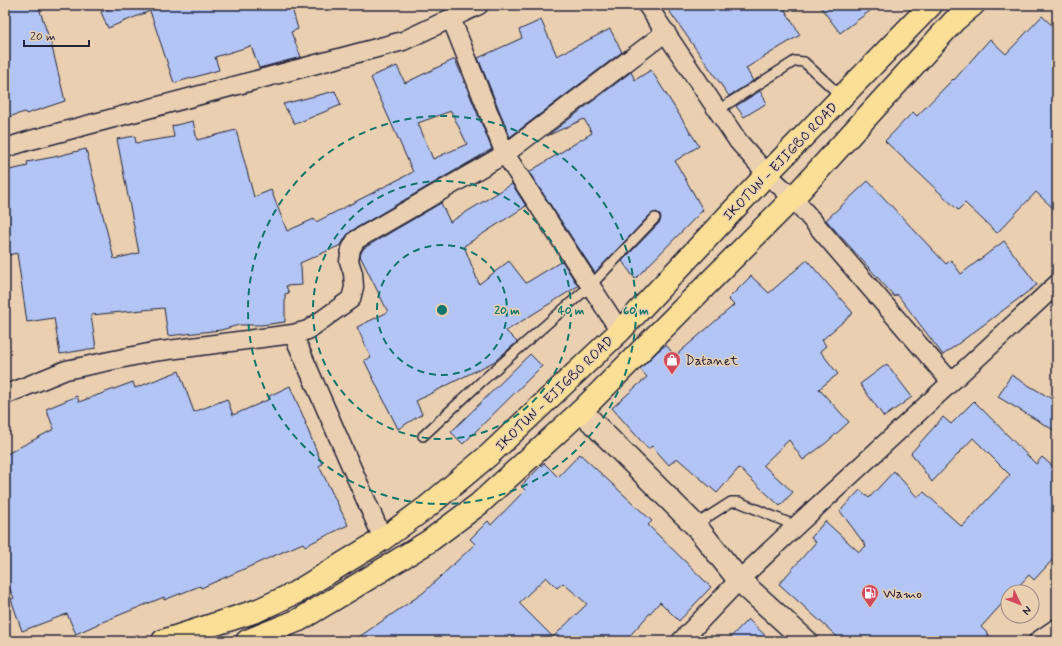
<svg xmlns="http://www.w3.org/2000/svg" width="1062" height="646" font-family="Mynerve,sans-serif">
	<rect width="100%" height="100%" fill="#ead0b1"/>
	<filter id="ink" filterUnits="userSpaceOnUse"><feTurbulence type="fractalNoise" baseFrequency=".025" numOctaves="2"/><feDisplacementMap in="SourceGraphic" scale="8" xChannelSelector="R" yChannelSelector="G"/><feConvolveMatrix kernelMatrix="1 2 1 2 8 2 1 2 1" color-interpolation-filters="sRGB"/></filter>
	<g filter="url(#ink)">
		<path fill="#b2c5f4" stroke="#22223b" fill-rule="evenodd" d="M 5,5 L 38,5 L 52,47 L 65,101 L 26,114 L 25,112 L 5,118 Z
			M 119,5 L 291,5 L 298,29 L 291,32 L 301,57 L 259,68 L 251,46 L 215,57 L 219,70 L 174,83 L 150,11 L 108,28 L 101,12 Z
			M 665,5 L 782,5 L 800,35 L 746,68 L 753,81 L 729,96 Z
			M 819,5 L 878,5 L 840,33 Z
			M 1042,16 L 1057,30 L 1057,212 L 1036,192 L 997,233 L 965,203 L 958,210 L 885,141 L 913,112 L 917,116 L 953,79 L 954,80 L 990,39 L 1006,54 Z
			M 541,20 L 557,56 L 610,29 L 622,52 L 510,137 L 478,58 L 522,38 L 519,30 Z
			M 455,59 L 492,149 L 351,231 L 347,235 L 341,245 L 300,263 L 301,267 L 302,285 L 286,286 L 289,293 L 285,294 L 285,322 L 261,325 L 239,325 L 221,330 L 168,336 L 164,308 L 91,315 L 96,348 L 60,354 L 54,318 L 27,322 L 17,253 L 5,256 L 5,171 L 28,166 L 27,162 L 54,157 L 86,149 L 114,259 L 139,253 L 117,139 L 135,136 L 136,143 L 174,137 L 172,126 L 193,121 L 197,140 L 236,130 L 254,197 L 271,190 L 287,231 L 314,219 L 316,222 L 413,172 L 371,78 L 374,76 L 374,75 L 397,66 L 405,83 ZM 451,111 L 467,144 L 433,159 L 418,123 Z
			M 651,70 L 699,146 L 675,161 L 703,210 L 635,279 L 622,261 L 660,222 L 661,217 L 657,212 L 651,214 L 595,273 L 529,172 L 592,133 L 584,119 L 547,136 L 631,72 L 635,80 Z
			M 335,91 L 341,105 L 295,124 L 283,104 Z
			M 760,91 L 767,103 L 744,117 L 736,106 Z
			M 868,181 L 946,264 L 951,260 L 961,274 L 1004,241 L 1037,285 L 943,355 L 897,294 L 895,297 L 826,220 Z
			M 512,184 L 526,206 L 464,246 L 479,284 L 509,261 L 526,283 L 562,261 L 578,286 L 506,331 L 517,342 L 495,361 L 416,401 L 422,414 L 398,429 L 364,360 L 371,358 L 357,327 L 388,312 L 360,256 L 361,253 L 364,248 L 441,203 L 450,222 Z
			M 807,260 L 853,313 L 822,340 L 826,346 L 820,351 L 838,374 L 819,389 L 849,422 L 826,443 L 803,460 L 789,440 L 763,465 L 793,492 L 780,506 L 739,468 L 717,493 L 677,458 L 669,465 L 652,446 L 648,449 L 612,408 L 647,377 L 640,369 L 658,351 L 666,345 L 675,356 L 734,305 L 728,299 L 751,276 L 769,293 Z
			M 530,354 L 542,366 L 463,444 L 451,432 Z
			M 887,364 L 912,397 L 884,417 L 860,384 Z
			M 179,371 L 194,412 L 227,399 L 233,415 L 270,399 L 269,396 L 290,386 L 306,423 L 305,423 L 322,464 L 319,466 L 348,525 L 305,546 L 303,543 L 201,588 L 200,586 L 164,600 L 164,597 L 100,623 L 76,634 L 67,614 L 22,631 L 11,599 L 14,598 L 5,579 L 5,455 L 54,429 L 46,409 L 77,396 L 79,402 L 133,382 L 135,388 Z
			M 1011,375 L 1057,402 L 1057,432 L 998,397 Z
			M 974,401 L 1036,464 L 1042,457 L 1057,470 L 1057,555 L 1034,580 L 1029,575 L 1013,592 L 1008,592 L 1008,597 L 981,627 L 995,641 L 842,641 L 779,584 L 816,542 L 811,538 L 825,521 L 859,552 L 866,546 L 840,511 L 860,490 L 869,498 L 894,471 L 917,497 L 924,492 L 962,527 L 1010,475 L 973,438 L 932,482 L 911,453 L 943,417 L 951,424 Z
			M 580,454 L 652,521 L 648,525 L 711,587 L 679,621 L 660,602 L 625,641 L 353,641 L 423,593 L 475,544 L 470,539 L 488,521 L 491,525 L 525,490 L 521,486 L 544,463 L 558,477 ZM 546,577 L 557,588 L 563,583 L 587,604 L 553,637 L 519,603 Z
			M 748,619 L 771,641 L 727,641 Z"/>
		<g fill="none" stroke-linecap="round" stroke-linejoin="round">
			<g stroke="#22223b" stroke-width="12">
				<path id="lane" d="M 718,110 L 795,61 L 804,62 L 842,97
					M 423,436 L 481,382 L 591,285 L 655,218
					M 695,525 L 731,502 L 739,502 L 796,526"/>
			</g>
			<g stroke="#22223b" stroke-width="21">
				<path id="street" d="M 647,5 L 738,141 L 767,174 L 793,198 L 951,382
					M 451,18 L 505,154 L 620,331
					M 5,148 L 31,140 L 403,41 L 479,5
					M 293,334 L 383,539
					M 5,395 L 66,370 L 153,352 L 293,334 L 308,330 L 351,299 L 354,287 L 353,273 L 349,261 L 351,249 L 356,240 L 505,154 L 666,32
					M 681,641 L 739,580 L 796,526 L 1057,284
					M 1038,641 L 1057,628"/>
			</g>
			<g stroke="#22223b" stroke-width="25">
				<path id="secondary" d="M 581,411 L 695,525 L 739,580 L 806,641"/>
			</g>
			<g stroke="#22223b" stroke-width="25">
				<path id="primary" d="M 163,641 L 256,611 L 295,593 L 383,539 L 427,507 L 489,455 L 620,331 L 767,174 L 931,5
					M 247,641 L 299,620 L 346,592 L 428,542 L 479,504 L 581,411 L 793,198 L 954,21 L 973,5"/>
			</g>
			<use href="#lane" stroke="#ead0b1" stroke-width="9"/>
			<use href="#street" stroke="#ead0b1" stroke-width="18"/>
			<use href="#secondary" stroke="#ead0b1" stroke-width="22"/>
			<use href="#primary" stroke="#fbdf96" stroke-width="22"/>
		</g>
	</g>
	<g fill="none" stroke="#0f766e" stroke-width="2" stroke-dasharray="7 5">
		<circle cx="442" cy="310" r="65"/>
		<circle cx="442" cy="310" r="129"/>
		<circle cx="442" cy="310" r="194"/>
	</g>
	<defs>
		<g id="shop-pin" transform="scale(0.9)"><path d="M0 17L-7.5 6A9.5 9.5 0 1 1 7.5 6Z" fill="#d1495b" stroke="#ead0b1"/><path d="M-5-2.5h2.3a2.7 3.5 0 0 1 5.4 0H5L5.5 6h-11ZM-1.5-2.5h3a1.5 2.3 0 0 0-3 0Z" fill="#fff"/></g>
		<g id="fuel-pin" transform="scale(0.9)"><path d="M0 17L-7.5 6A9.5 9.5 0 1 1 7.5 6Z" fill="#d1495b" stroke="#ead0b1"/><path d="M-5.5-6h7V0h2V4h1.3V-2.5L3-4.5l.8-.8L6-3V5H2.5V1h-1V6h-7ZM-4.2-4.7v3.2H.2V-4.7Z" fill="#fff"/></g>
	</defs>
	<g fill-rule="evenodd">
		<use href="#shop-pin" x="672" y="360"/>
		<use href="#fuel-pin" x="870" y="593"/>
	</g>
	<g text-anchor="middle" stroke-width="3" stroke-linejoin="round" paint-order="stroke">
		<g font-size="14" fill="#22223b" stroke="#ead0b1">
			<text transform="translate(780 161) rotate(-46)" y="5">IKOTUN - EJIGBO ROAD</text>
			<text transform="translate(554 393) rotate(-44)" y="5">IKOTUN - EJIGBO ROAD</text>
		</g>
		<g font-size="14" fill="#22223b" stroke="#ead0b1" text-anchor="start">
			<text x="685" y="365">Datanet</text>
			<text x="883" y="598">Wamo</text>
		</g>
	</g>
	<circle cx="442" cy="310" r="6" fill="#0f766e" stroke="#ead0b1" stroke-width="2"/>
	<g font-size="12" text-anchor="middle" font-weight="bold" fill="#0f766e" stroke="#ead0b1" stroke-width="3" stroke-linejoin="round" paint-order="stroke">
		<text x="507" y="314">20 m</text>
		<text x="571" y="314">40 m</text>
		<text x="636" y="314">60 m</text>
	</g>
	<rect width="1062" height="646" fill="none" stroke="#ead0b1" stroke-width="20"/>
	<rect x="10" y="10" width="1042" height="626" fill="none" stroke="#22223b" stroke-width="1.5" filter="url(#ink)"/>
	<g transform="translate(1020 604) rotate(133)"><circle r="19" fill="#ead0b1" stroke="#9a8a82"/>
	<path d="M0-3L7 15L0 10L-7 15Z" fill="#d1495b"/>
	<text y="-6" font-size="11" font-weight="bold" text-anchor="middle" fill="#22223b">N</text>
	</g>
	<path d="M24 40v6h65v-6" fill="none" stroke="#22223b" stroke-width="2"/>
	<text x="30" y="40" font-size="12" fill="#22223b" stroke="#ead0b1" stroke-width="3" paint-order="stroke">20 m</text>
</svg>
